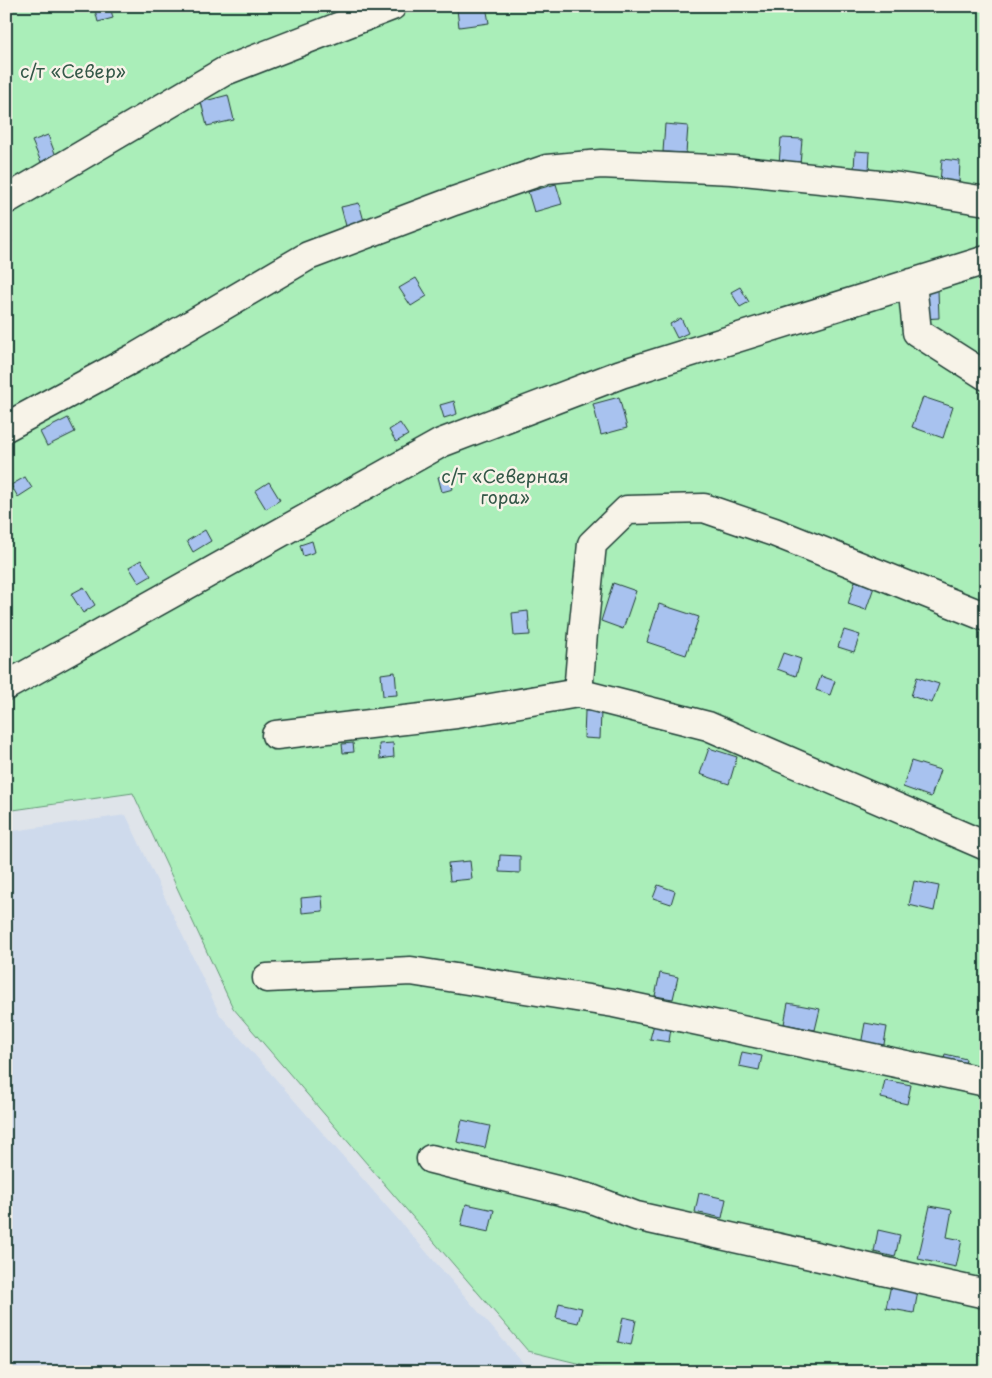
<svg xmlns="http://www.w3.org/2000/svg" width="992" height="1378" font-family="'Playpen Sans',sans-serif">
	<rect width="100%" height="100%" fill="#dfe4ea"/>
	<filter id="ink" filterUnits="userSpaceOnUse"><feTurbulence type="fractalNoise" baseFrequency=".02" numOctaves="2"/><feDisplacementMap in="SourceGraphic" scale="10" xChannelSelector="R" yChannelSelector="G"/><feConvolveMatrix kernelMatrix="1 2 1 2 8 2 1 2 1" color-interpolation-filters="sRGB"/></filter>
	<g filter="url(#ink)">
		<path fill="#cedaec" d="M 126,815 L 220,1015 L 523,1363 L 558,1372 L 6,1372 L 6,832 Z"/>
		<path fill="#aaeeb9" stroke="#649676" d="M 6,6 L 986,6 L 986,1372 L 613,1372 L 528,1351 L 233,1008 L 133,793 L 6,811 Z"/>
		<path fill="#a8c2ef" stroke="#1f3d34" d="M 94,6 L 110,6 L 113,18 L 98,22 Z
			M 486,6 L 489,23 L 459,27 L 457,9 Z
			M 228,95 L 234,120 L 207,126 L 201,102 Z
			M 665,124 L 688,126 L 686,153 L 663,152 Z
			M 48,135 L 56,156 L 41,162 L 32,141 Z
			M 781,138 L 802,139 L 800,165 L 779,164 Z
			M 855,151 L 870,152 L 869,171 L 854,170 Z
			M 942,159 L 960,161 L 959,183 L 940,182 Z
			M 556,184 L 562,204 L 534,212 L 528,192 Z
			M 359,203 L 364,221 L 346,226 L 341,207 Z
			M 6,223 L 12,242 L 6,243 Z
			M 416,278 L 427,296 L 411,306 L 399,288 Z
			M 740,287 L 749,302 L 740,307 L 731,292 Z
			M 938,290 L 939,318 L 922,319 L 921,291 Z
			M 681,318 L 688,333 L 677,338 L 670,324 Z
			M 619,397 L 627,428 L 601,435 L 593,404 Z
			M 923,397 L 953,407 L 943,438 L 912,427 Z
			M 454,401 L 457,414 L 444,418 L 440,405 Z
			M 68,418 L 75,432 L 47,446 L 40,432 Z
			M 400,423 L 408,435 L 396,442 L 389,430 Z
			M 449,474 L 453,489 L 442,492 L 438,477 Z
			M 25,477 L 32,488 L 18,497 L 11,485 Z
			M 269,482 L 280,500 L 266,509 L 255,491 Z
			M 205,530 L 211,541 L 193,552 L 187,541 Z
			M 312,541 L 315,552 L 303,556 L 300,545 Z
			M 141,560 L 151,576 L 139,583 L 129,567 Z
			M 855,581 L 874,587 L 866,610 L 848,604 Z
			M 613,583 L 636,591 L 623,629 L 601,621 Z
			M 84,587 L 95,605 L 83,613 L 71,594 Z
			M 659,604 L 699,617 L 686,655 L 647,642 Z
			M 528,611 L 530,635 L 514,636 L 512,613 Z
			M 844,630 L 860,635 L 854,652 L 838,647 Z
			M 783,653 L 801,659 L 796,676 L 777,669 Z
			M 395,672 L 397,695 L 383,696 L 381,674 Z
			M 821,676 L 835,681 L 830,695 L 816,690 Z
			M 917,677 L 939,684 L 932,703 L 911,696 Z
			M 585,711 L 601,711 L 600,739 L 584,738 Z
			M 353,743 L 354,752 L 343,753 L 342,744 Z
			M 393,743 L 394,757 L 380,759 L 379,744 Z
			M 709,748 L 737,757 L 729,784 L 700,774 Z
			M 911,761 L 940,770 L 931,797 L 903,787 Z
			M 500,855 L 520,856 L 520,873 L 499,872 Z
			M 470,861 L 472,879 L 450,881 L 448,863 Z
			M 914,881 L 939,886 L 934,911 L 909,905 Z
			M 658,885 L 675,891 L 671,904 L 653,898 Z
			M 322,896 L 323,911 L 302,913 L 301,898 Z
			M 660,973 L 678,977 L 673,999 L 655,996 Z
			M 788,1003 L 820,1009 L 815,1030 L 784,1024 Z
			M 865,1023 L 887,1027 L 883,1050 L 861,1045 Z
			M 654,1024 L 671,1028 L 669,1042 L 650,1039 Z
			M 742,1052 L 762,1056 L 759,1070 L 739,1066 Z
			M 945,1054 L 966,1059 L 964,1070 L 943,1066 Z
			M 885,1080 L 911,1085 L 907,1104 L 881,1098 Z
			M 462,1120 L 490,1126 L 485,1148 L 457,1142 Z
			M 699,1193 L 726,1199 L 722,1218 L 695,1212 Z
			M 466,1204 L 494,1210 L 489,1232 L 461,1226 Z
			M 930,1206 L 952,1210 L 947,1237 L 962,1240 L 956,1267 L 918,1259 Z
			M 878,1230 L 900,1235 L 895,1257 L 874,1252 Z
			M 891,1285 L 918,1291 L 914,1313 L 886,1308 Z
			M 559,1303 L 582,1308 L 578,1323 L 556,1318 Z
			M 623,1317 L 636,1320 L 631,1345 L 618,1342 Z"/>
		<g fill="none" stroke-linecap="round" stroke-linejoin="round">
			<g stroke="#1f3d34" stroke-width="31">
				<path id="minor" d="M 6,200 L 225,71 L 392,6
					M 912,283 L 917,332 L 986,376
					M 6,427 L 134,358 L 308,256 L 454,201 L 547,169 L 601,164 L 733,170 L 899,187 L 986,201
					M 6,686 L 441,443 L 621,374 L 986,260
					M 578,693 L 583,633 L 592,544 L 627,510 L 704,508 L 774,532 L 986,617
					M 276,735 L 456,714 L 578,693 L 708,726 L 986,846
					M 267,978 L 411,971 L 614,1003 L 986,1082
					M 431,1159 L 589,1198 L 636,1216 L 986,1294"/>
			</g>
			<use href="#minor" stroke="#f7f3e8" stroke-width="28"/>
		</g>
	</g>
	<g text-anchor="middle" stroke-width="5" stroke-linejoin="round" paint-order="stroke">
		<g font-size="18" fill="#345848" stroke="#f7f3e8">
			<text x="73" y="78">с/т «Север»</text>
			<text x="505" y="483">с/т «Северная<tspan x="505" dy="21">гора»</tspan></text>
		</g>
	</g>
	<rect width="992" height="1378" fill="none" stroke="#f7f3e8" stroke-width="25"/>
	<rect x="12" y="12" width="967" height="1353" fill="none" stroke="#1f3d34" stroke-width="2" filter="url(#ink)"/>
</svg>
